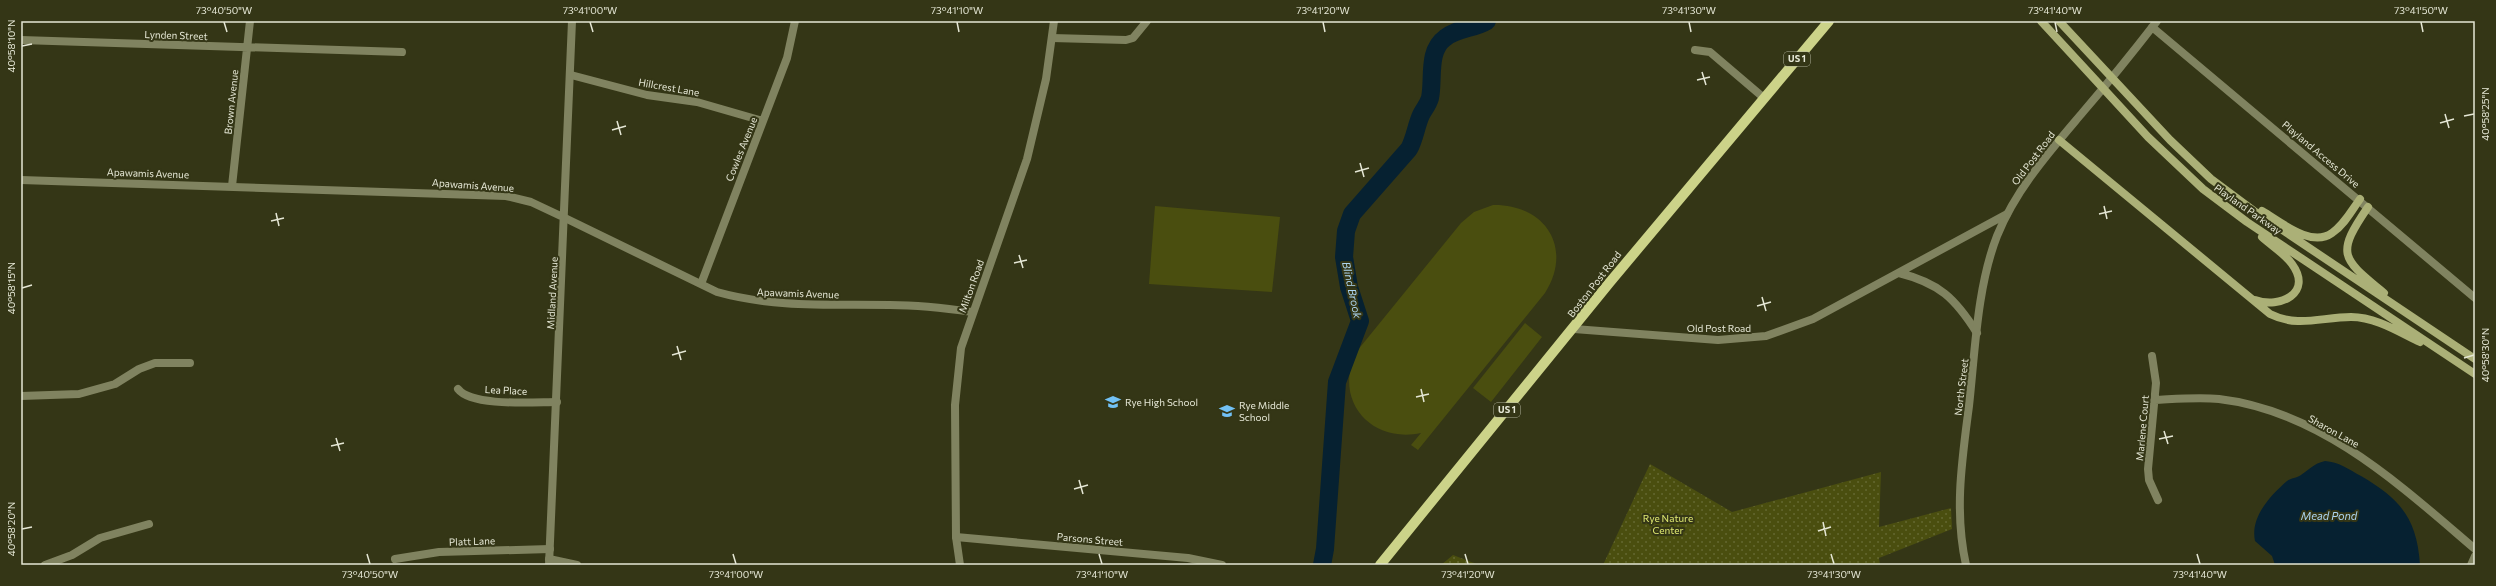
<svg xmlns="http://www.w3.org/2000/svg" width="2496" height="586" font-family="Commissioner,sans-serif">
	<defs>
		<pattern id="park-dots" width="8" height="8" patternUnits="userSpaceOnUse"><rect width="8" height="8" fill="#4a4e0f"/><path d="M2 2h.1M6 6h.1" fill="none" stroke="#646831" stroke-width="1.8" stroke-linecap="round"/></pattern>
	</defs>
	<rect width="100%" height="100%" fill="#343616"/>
	<path fill="url(#park-dots)" d="M 1650,464 L 1732,512 L 1881,472 L 1879,527 L 1951,508 L 1952,529 L 1879,558 L 1880,565 L 1603,565 Z
		M 1453,555 L 1479,565 L 1441,565 Z"/>
	<path fill="#4a4e0f" d="M 1493,205 C 1544,204 1574,247 1545,293 L 1418,450 L 1411,445 L 1421,433 C 1370,444 1332,399 1357,351 L 1461,223 L 1474,212 Z
		M 1155,206 L 1280,217 L 1272,292 L 1149,284 Z
		M 1525,323 L 1542,337 L 1491,402 L 1473,388 Z"/>
	<path fill="#062131" d="M 2325,461 C 2339,462 2348,469 2361,476 C 2400,499 2417,518 2420,565 L 2275,565 L 2272,556 L 2255,541 C 2250,517 2270,496 2287,481 C 2291,478 2297,478 2301,475 C 2310,469 2313,464 2325,461 Z"/>
	<g fill="none" stroke-linecap="round" stroke-linejoin="round">
		<path stroke="#062131" stroke-width="18" d="M 1322,565 L 1325,549 L 1337,382 L 1360,321 L 1349,287 L 1344,257 L 1346,231 L 1352,214 L 1409,149 C 1415,138 1416,126 1421,115 C 1424,109 1428,105 1430,98 C 1434,79 1427,51 1445,38 C 1457,28 1474,29 1487,21"/>
		<path stroke="#808360" stroke-width="8" d="M 1052,38 L 1126,40 L 1133,38 L 1147,21
			M 21,40 L 402,52
			M 1695,50 L 1710,52 L 1764,98
			M 571,75 L 647,95 L 697,102 L 763,121
			M 232,186 L 250,21
			M 565,218 L 717,292 C 774,308 831,304 890,305 C 918,305 945,308 972,312
			M 1899,273 C 1939,283 1955,298 1977,333
			M 701,284 L 787,58 L 795,21
			M 1574,329 L 1718,340 L 1766,336 L 1813,319 L 2007,214
			M 2152,356 L 2156,383 L 2148,469 L 2149,480 L 2158,500
			M 458,389 C 472,407 534,402 557,402
			M 21,396 L 79,394 L 115,384 L 139,369 L 155,363 L 190,363
			M 2155,400 C 2176,399 2198,397 2219,399 C 2321,411 2400,485 2475,549
			M 956,537 L 1188,558 L 1222,565
			M 395,559 L 439,552 L 550,549
			M 549,559 L 577,565
			M 45,565 L 72,555 L 100,538 L 149,524
			M 2471,565 L 2475,556"/>
		<path stroke="#808360" stroke-width="8" d="M 2152,27 L 2475,298
			M 21,180 L 506,196 L 531,202 L 565,218
			M 549,565 L 572,21
			M 960,565 L 956,537 L 955,405 L 961,348 L 1027,159 L 1046,79 L 1054,21
			M 1966,565 C 1954,511 1962,460 1969,406 C 1975,352 1977,287 1997,236 C 2016,189 2050,151 2083,112 C 2108,83 2133,52 2157,21"/>
		<path stroke="#abb077" stroke-width="8" d="M 2041,21 L 2148,137 L 2203,189 L 2247,222 L 2475,374
			M 2059,21 L 2170,140 L 2211,179 L 2254,211 L 2475,359
			M 2059,140 L 2270,314 C 2298,328 2322,317 2351,317 C 2376,317 2399,332 2420,342
			M 2368,207 C 2335,255 2342,258 2384,293
			M 2262,211 C 2281,222 2311,248 2332,233 C 2344,225 2352,210 2360,199
			M 2255,300 C 2280,309 2313,293 2292,264 C 2285,254 2272,246 2262,237"/>
		<path stroke="#ccd389" stroke-width="10" d="M 1380,565 L 1610,282 L 1829,21"/>
	</g>
	<path fill="none" stroke="#e5e7d5" stroke-width="1.5" d="M 224,22 L 227,32M 590,22 L 593,32M 957,22 L 959,32M 1323,22 L 1325,32M 1689,22 L 1691,32M 2055,22 L 2057,32M 2421,22 L 2423,32M 22,46 L 32,44M 1702,72 L 1706,85M 1697,80 L 1710,77M 2445,114 L 2449,128M 2464,116 L 2474,114M 617,121 L 621,135M 2440,123 L 2454,119M 612,130 L 626,126M 1360,163 L 1364,177M 1355,172 L 1369,168M 2104,206 L 2107,219M 276,213 L 279,226M 2099,214 L 2112,211M 271,221 L 284,218M 1019,255 L 1023,268M 1014,263 L 1027,260M 22,288 L 32,285M 1762,297 L 1766,311M 1757,306 L 1771,302M 677,346 L 681,360M 672,355 L 686,351M 2464,358 L 2474,355M 1421,389 L 1424,402M 1416,397 L 1429,394M 2164,431 L 2168,444M 336,438 L 340,451M 2159,439 L 2173,436M 331,446 L 344,443M 1079,480 L 1083,494M 1074,489 L 1088,485M 1823,522 L 1826,536M 22,529 L 32,527M 1818,531 L 1831,527M 367,554 L 370,564M 733,554 L 736,564M 1099,554 L 1102,564M 1465,554 L 1468,564M 1831,554 L 1834,564M 2197,554 L 2200,564"/>
	<defs>
		<g id="school-bare" transform="scale(1.2)"><path d="M0-5L7-2L0 1L-7-2ZM-4 1L0 2.5L4 1V4Q0 6-4 4Z" fill="#72c1f5" stroke="#343616" stroke-width="2.5" paint-order="stroke"/></g>
	</defs>
	<g fill-rule="evenodd">
		<use href="#school-bare" x="1113" y="402"/>
		<use href="#school-bare" x="1227" y="411"/>
	</g>
	<g text-anchor="middle" stroke-width="4" stroke-linejoin="round" paint-order="stroke">
		<g fill="#343616" stroke="#b0b29c" stroke-width="1">
			<rect x="1784" y="52" width="26" height="14" rx="3"/>
			<rect x="1494" y="403" width="26" height="14" rx="3"/>
		</g>
		<g font-size="9" font-weight="bold" fill="#e5e7d5">
			<text x="1797" y="62">US 1</text>
			<text x="1507" y="413">US 1</text>
		</g>
		<g font-size="10" fill="#e5e7d5" stroke="#343616">
			<text transform="translate(176 35) rotate(2)" y="4">Lynden Street</text>
			<text transform="translate(669 87) rotate(10)" y="4">Hillcrest Lane</text>
			<text transform="translate(231 102) rotate(-84)" y="4">Brown Avenue</text>
			<text transform="translate(741 149) rotate(-68)" y="4">Cowles Avenue</text>
			<text transform="translate(2321 154) rotate(40)" y="4">Playland Access Drive</text>
			<text transform="translate(2033 158) rotate(-53)" y="4">Old Post Road</text>
			<text transform="translate(148 173) rotate(2)" y="4">Apawamis Avenue</text>
			<text transform="translate(473 185) rotate(4)" y="4">Apawamis Avenue</text>
			<text transform="translate(2248 209) rotate(35)" y="4">Playland Parkway</text>
			<text transform="translate(1594 284) rotate(-52)" y="4">Boston Post Road</text>
			<text transform="translate(971 286) rotate(-70)" y="4">Milton Road</text>
			<text transform="translate(552 293) rotate(-87)" y="4">Midland Avenue</text>
			<text transform="translate(798 293) rotate(2)" y="4">Apawamis Avenue</text>
			<text x="1719" y="332">Old Post Road</text>
			<text transform="translate(1961 387) rotate(-83)" y="4">North Street</text>
			<text transform="translate(506 390) rotate(3)" y="4">Lea Place</text>
			<text transform="translate(2142 428) rotate(-85)" y="4">Marlene Court</text>
			<text transform="translate(2334 431) rotate(29)" y="4">Sharon Lane</text>
			<text transform="translate(1090 539) rotate(5)" y="4">Parsons Street</text>
			<text transform="translate(472 541) rotate(-2)" y="4">Platt Lane</text>
		</g>
		<g font-size="10" fill="#e5e7d5" stroke="#343616" text-anchor="start">
			<text x="1125" y="406">Rye High School</text>
			<text x="1239" y="409">Rye Middle<tspan x="1239" dy="12">School</tspan></text>
		</g>
		<g font-size="10" fill="#dfe871" stroke="#343616">
			<text x="1668" y="522">Rye Nature<tspan x="1668" dy="12">Center</tspan></text>
		</g>
		<g font-size="11" font-style="italic" fill="#add5f1" stroke="#343616">
			<text transform="translate(1352 290) rotate(78)" y="4">Blind Brook</text>
			<text x="2329" y="520">Mead Pond</text>
		</g>
	</g>
	<rect width="2496" height="586" fill="none" stroke="#343616" stroke-width="44"/>
	<rect x="22" y="22" width="2452" height="542" fill="none" stroke="#e5e7d5" stroke-width="1.5"/>
	<g font-size="10" text-anchor="middle" fill="#e5e7d5">
		<text x="224" y="14">73°40'50"W</text>
		<text x="590" y="14">73°41'00"W</text>
		<text x="957" y="14">73°41'10"W</text>
		<text x="1323" y="14">73°41'20"W</text>
		<text x="1689" y="14">73°41'30"W</text>
		<text x="2055" y="14">73°41'40"W</text>
		<text x="2421" y="14">73°41'50"W</text>
		<text transform="translate(11 46) rotate(-90)" y="4">40°58'10"N</text>
		<text transform="translate(2485 114) rotate(-90)" y="4">40°58'25"N</text>
		<text transform="translate(11 288) rotate(-90)" y="4">40°58'15"N</text>
		<text transform="translate(2485 355) rotate(-90)" y="4">40°58'30"N</text>
		<text transform="translate(11 529) rotate(-90)" y="4">40°58'20"N</text>
		<text x="370" y="578">73°40'50"W</text>
		<text x="736" y="578">73°41'00"W</text>
		<text x="1102" y="578">73°41'10"W</text>
		<text x="1468" y="578">73°41'20"W</text>
		<text x="1834" y="578">73°41'30"W</text>
		<text x="2200" y="578">73°41'40"W</text>
	</g>
</svg>
